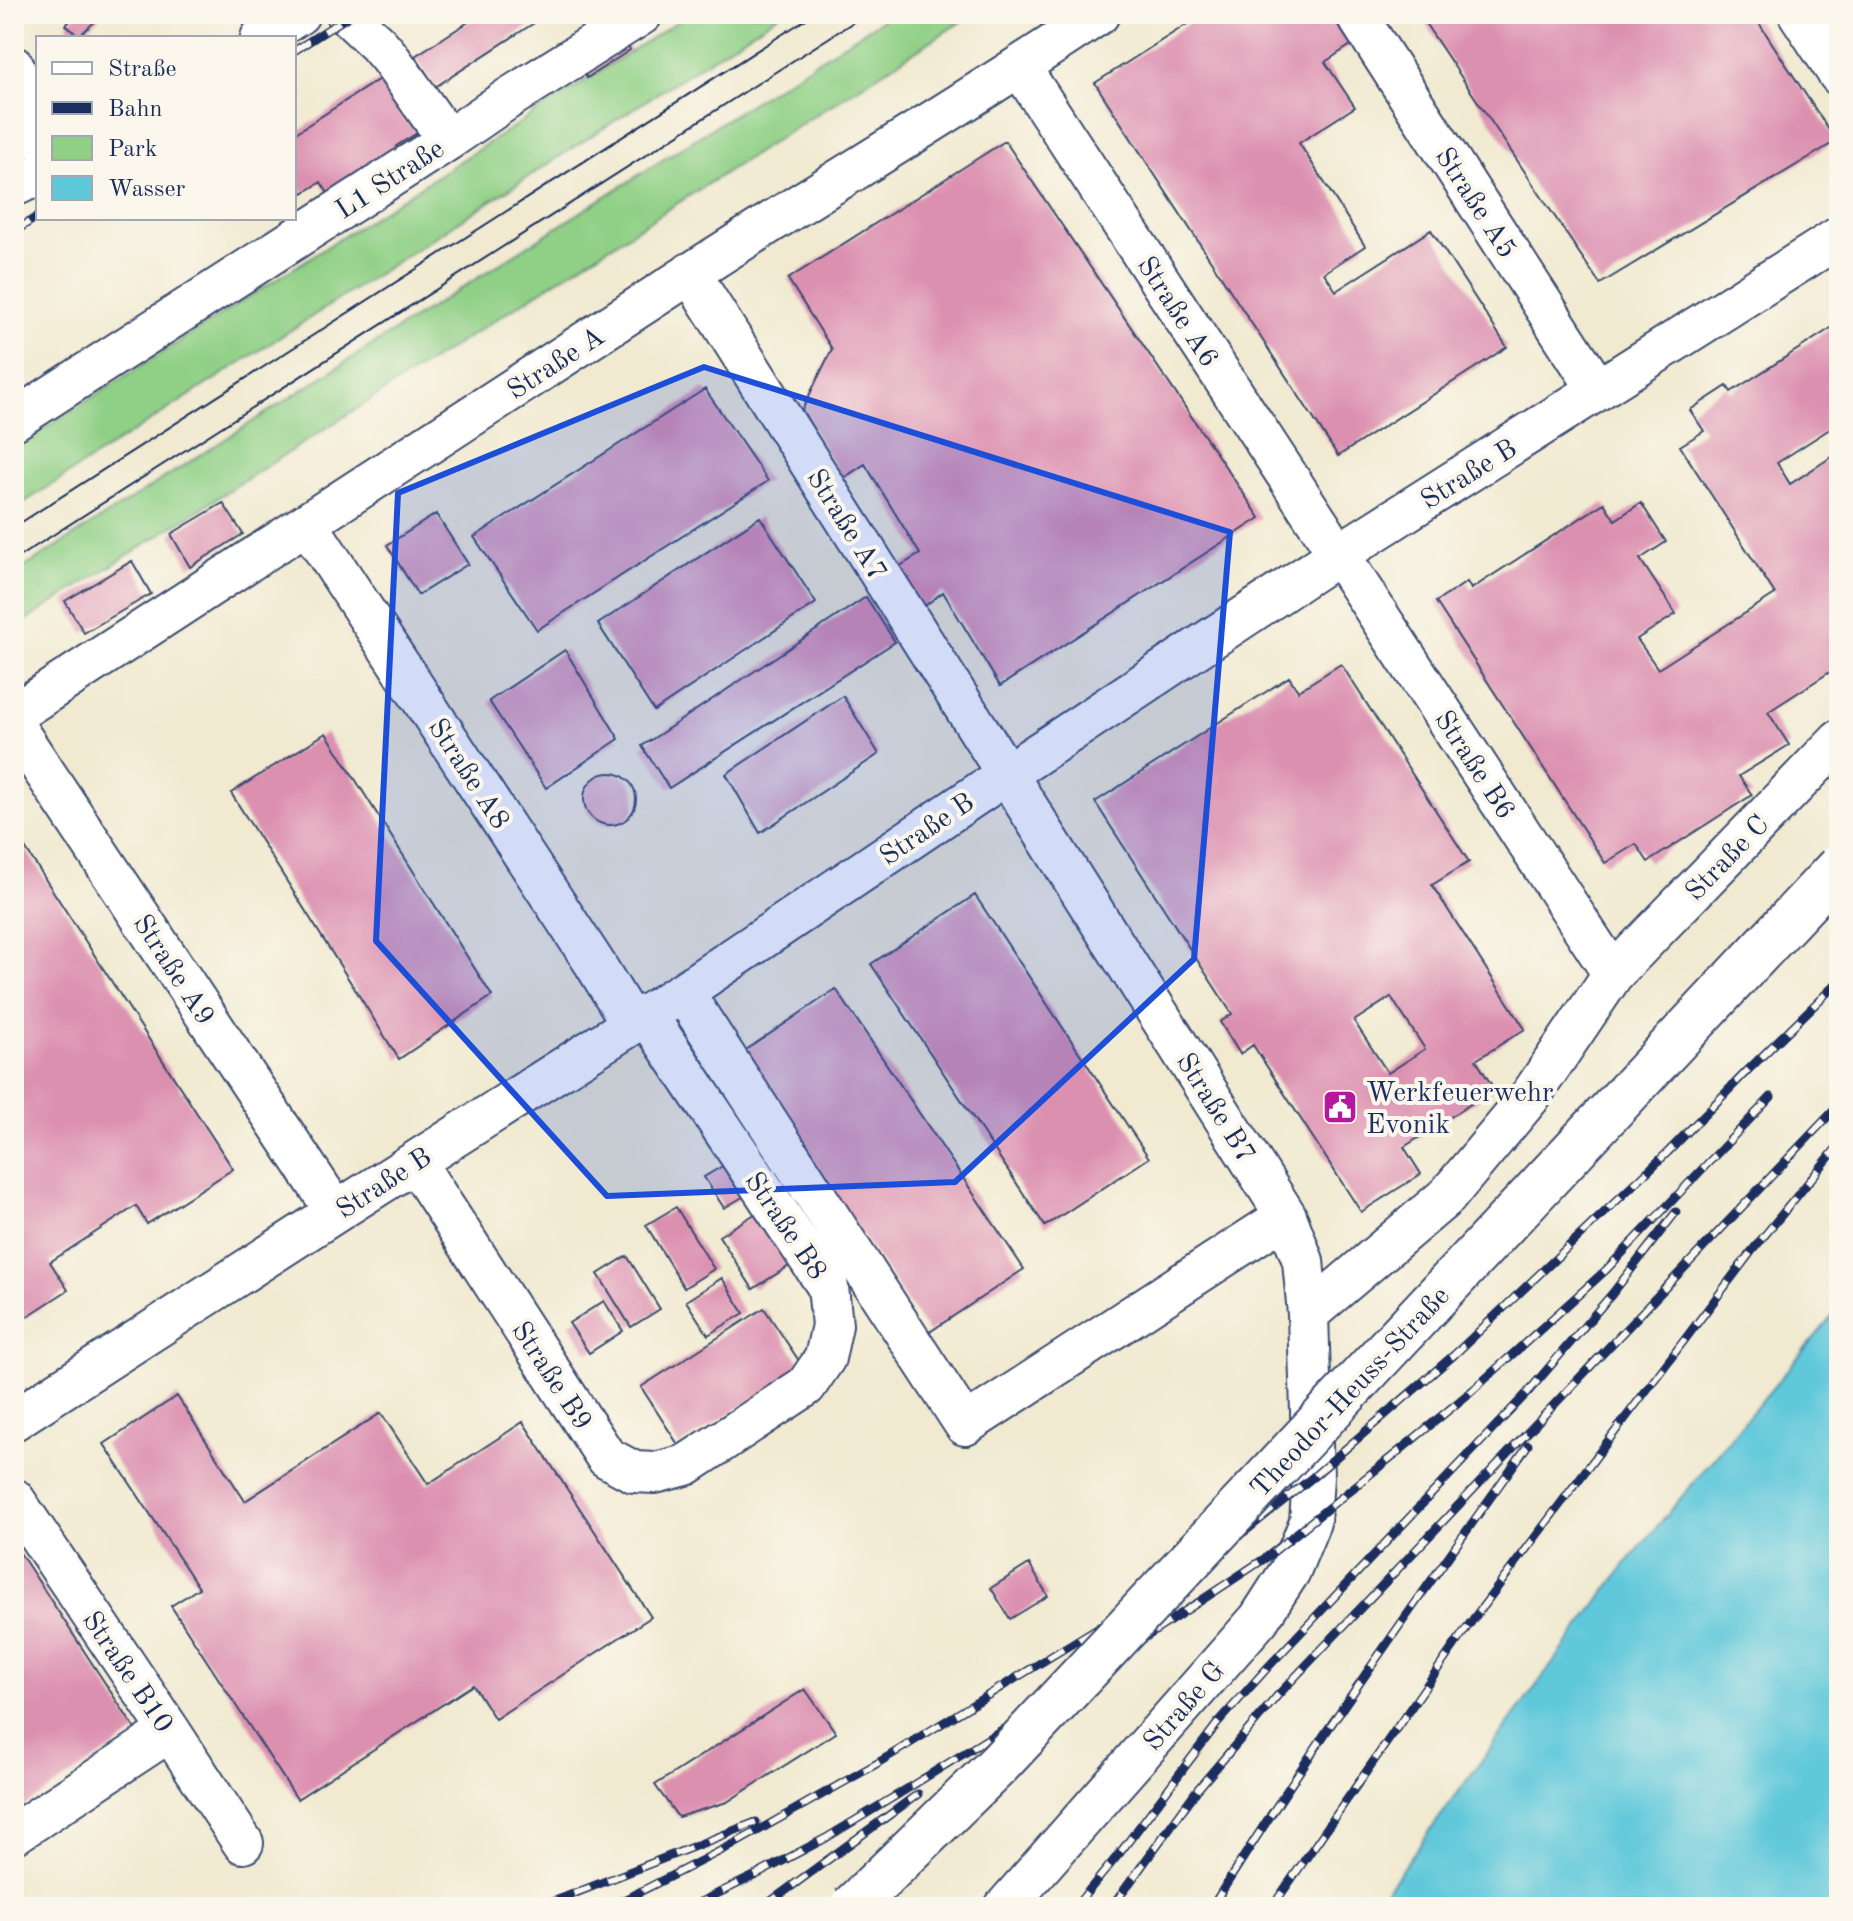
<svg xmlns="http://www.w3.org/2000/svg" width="1853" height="1921" font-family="'Old Standard TT',serif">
	<rect width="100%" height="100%" fill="#fbf7ec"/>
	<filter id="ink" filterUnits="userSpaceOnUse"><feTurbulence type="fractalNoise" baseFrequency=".0125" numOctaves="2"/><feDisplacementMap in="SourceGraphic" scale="16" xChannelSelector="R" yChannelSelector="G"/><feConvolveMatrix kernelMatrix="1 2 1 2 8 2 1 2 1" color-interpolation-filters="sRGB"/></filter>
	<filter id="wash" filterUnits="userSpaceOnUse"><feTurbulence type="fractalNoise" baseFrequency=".006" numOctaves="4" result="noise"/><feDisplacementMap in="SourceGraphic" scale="32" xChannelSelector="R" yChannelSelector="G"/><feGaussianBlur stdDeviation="1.8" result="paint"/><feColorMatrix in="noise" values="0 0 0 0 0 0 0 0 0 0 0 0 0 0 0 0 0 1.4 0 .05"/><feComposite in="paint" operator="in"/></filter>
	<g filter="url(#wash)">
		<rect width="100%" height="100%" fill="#f1ead1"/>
		<path fill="#90d086" stroke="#568072" stroke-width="2" d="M 689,14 L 780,14 L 14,509 L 14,448 Z
			M 891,14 L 973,14 L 14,628 L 14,574 Z"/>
		<path fill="#5fc8da" stroke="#3d7c9c" stroke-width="2" d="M 1839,1308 L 1839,1907 L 1374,1907 L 1625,1565 Z"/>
		<g id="blocks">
			<path fill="#dc90b0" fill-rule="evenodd" d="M 77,14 L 97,14 L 100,17 L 79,36 L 66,25 Z
				M 147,14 L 226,14 L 226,15 L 204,21 L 161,20 Z
				M 481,14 L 548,14 L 435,87 L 415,56 Z
				M 1034,14 L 1059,14 L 1041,25 Z
				M 1203,14 L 1331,14 L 1351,45 L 1325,62 L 1355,107 L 1299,143 L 1365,246 L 1324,273 L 1336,291 L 1431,230 L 1507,347 L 1338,456 L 1095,83 Z
				M 1419,14 L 1753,14 L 1836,141 L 1600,284 Z
				M 625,41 L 630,50 L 587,78 L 581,68 Z
				M 381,78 L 417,133 L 396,146 L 400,153 L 331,198 L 321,182 L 303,193 L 294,178 L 294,134 Z
				M 1005,141 L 1260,518 L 1000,686 L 943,592 L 922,608 L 897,568 L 920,554 L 865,464 L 842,479 L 802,410 L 832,349 L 788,279 Z
				M 1839,323 L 1839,423 L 1777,463 L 1790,484 L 1839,452 L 1839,666 L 1768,712 L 1789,745 L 1739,776 L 1752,795 L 1648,862 L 1636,844 L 1605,863 L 1436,602 L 1467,582 L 1471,589 L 1604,503 L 1615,520 L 1641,503 L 1666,542 L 1640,559 L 1676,614 L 1637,639 L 1658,669 L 1775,594 L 1680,446 L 1704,431 L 1690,410 L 1727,386 L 1731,392 Z
				M 705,389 L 768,481 L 537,630 L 474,537 Z
				M 223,503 L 243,534 L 190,567 L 171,534 Z
				M 436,514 L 468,564 L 418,595 L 387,545 Z
				M 760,517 L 816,603 L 654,711 L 598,624 Z
				M 132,561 L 151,594 L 84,633 L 65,601 Z
				M 866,597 L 895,642 L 669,788 L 642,746 Z
				M 565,650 L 619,739 L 546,788 L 489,701 Z
				M 1341,664 L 1469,862 L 1432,885 L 1525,1029 L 1476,1060 L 1494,1089 L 1404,1147 L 1421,1174 L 1361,1212 L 1253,1045 L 1240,1054 L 1220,1022 L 1232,1014 L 1095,802 L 1289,677 L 1298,691 ZM 1391,997 L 1425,1049 L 1388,1073 L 1354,1021 Z
				M 843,696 L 879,754 L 760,833 L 726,774 Z
				M 326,733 L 492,996 L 399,1059 L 231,793 Z
				M584 799a26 26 0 1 1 52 0a26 26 0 1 1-52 0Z
				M 16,834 L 233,1169 L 147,1224 L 136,1206 L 50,1262 L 68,1290 L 14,1325 L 14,835 Z
				M 975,895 L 1149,1158 L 1045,1226 L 871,964 Z
				M 836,989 L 1024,1269 L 928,1333 L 740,1054 Z
				M 731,1161 L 751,1192 L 724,1208 L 704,1177 Z
				M 676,1207 L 714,1269 L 684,1288 L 646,1225 Z
				M 763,1209 L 797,1261 L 753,1289 L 719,1236 Z
				M 627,1256 L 660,1309 L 631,1327 L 598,1274 Z
				M 722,1278 L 744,1313 L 708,1335 L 686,1301 Z
				M 604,1301 L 623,1331 L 589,1353 L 569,1323 Z
				M 764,1308 L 803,1367 L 679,1446 L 641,1387 Z
				M 177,1396 L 245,1501 L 381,1413 L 428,1484 L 523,1422 L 651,1617 L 495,1719 L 473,1685 L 297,1799 L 171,1606 L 199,1588 L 104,1444 Z
				M 14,1544 L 137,1732 L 14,1813 Z
				M 1029,1564 L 1048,1596 L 1010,1619 L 991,1588 Z
				M 805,1689 L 836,1733 L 727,1802 L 678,1817 L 655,1785 Z"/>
		</g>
	</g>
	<g filter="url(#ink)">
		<use href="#blocks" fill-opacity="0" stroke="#3b4b6f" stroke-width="2"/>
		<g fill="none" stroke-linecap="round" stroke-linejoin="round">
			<g stroke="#3b4b6f" stroke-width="44">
				<path id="minor" d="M 346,14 L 378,44 L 389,57 L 448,140
					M 1356,14 L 1598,390
					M 1799,14 L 1839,75
					M 261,38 L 299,14
					M 14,67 L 38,140
					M 1020,67 L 1613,974
					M 14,186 L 38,175
					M 690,273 L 1286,1216 L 1303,1261 L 1308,1314 L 1313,1477 L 1310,1522 L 1290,1571 L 1259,1619 L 1005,1907
					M 14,420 L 448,140 L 509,98 L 642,14
					M 308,525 L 595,964 L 631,1023
					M 14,714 C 239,569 463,421 688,275 C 824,187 964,105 1099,14
					M 14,726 L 336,1212
					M 683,992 L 965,1425 L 1286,1216
					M 415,1162 L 606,1457 L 634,1472 L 655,1473 L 686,1465 L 806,1386 L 825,1358 L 832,1325 L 828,1287 L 646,1014
					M 1308,1314 L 1447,1196 L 1529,1098 L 1613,974 L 1839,740
					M 14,1420 L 336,1212 L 683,992 L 1007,774 L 1339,554 L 1839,237
					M 14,1499 L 170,1731 L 243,1843
					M 14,1834 L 170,1731"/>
			</g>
			<use href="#minor" stroke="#fff" stroke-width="40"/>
			<path stroke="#1b2f5e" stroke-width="2" d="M 14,527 L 814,14
				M 14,560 L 866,14"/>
			<g stroke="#1b2f5e" stroke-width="9">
				<path id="rail" d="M 294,51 L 352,14
					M 14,232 L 38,216
					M 540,1907 L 756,1822
					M 610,1907 L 736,1843 L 876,1764 L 1177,1579 L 1248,1529 L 1313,1477 L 1454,1355 L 1668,1152 L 1747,1071 L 1839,981
					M 690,1907 L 758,1874 L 826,1838 L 897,1795 L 1058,1695 L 1267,1557 L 1399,1451 L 1473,1390 L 1606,1270 L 1771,1097
					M 763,1907 L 918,1794
					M 1075,1907 L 1119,1854 L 1217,1724 L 1269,1666 L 1528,1392 L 1612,1294 L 1676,1212
					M 1112,1907 L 1197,1790 L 1278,1695 L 1839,1105
					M 1212,1907 C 1311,1748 1419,1597 1528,1445
					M 1272,1907 L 1465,1630 L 1751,1252 L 1839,1145"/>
			</g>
			<use href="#rail" stroke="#fbf7ec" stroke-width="6" stroke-dasharray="18" stroke-linecap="butt"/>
			<g stroke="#3b4b6f" stroke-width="48" stroke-linecap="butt">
				<path id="major-bridge" d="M 852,1907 L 999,1764 L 1839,867"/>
			</g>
			<use href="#major-bridge" stroke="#fff" stroke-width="44"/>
		</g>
	</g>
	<path fill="#1d4ed8" fill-opacity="0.2" stroke="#1d4ed8" stroke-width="6" stroke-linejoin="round" d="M 704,367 L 1230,532 L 1194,959 L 955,1182 L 607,1196 L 376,941 L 398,493 Z"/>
	<defs>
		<g id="civic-square" transform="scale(1.8)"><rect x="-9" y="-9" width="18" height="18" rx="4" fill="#b5179e" stroke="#fbf7ec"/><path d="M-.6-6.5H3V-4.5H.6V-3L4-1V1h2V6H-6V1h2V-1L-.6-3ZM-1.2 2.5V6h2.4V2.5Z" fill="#fff"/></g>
	</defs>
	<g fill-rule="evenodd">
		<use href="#civic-square" x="1340" y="1107"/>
	</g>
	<g text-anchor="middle" stroke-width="8" stroke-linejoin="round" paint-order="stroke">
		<g font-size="28" fill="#1b2f5e" stroke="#fbf7ec">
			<text transform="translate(389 178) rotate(-33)" y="10">L1 Straße</text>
			<text transform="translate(1477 202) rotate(57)" y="10">Straße A5</text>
			<text transform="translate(1179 311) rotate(57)" y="10">Straße A6</text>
			<text transform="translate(555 362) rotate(-33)" y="10">Straße A</text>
			<text transform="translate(1468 473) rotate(-32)" y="10">Straße B</text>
			<text transform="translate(848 524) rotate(58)" y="10">Straße A7</text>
			<text transform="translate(1476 764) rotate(57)" y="10">Straße B6</text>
			<text transform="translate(470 773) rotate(57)" y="10">Straße A8</text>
			<text transform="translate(926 828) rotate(-34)" y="10">Straße B</text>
			<text transform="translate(1726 857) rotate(-46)" y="10">Straße C</text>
			<text transform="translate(175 969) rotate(57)" y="10">Straße A9</text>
			<text transform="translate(1217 1107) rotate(58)" y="10">Straße B7</text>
			<text transform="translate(383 1182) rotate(-33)" y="10">Straße B</text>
			<text transform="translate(787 1225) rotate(56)" y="10">Straße B8</text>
			<text transform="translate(553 1375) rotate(57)" y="10">Straße B9</text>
			<text transform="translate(1349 1391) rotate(-47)" y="10">Theodor-Heuss-Straße</text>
			<text transform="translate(129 1671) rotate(56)" y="10">Straße B10</text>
			<text transform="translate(1183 1705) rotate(-49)" y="10">Straße G</text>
		</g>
		<g font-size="28" fill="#1b2f5e" stroke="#fbf7ec" text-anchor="start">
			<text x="1366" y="1101">Werkfeuerwehr<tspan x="1366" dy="32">Evonik</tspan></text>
		</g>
	</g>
	<rect width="1853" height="1921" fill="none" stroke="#fbf7ec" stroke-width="48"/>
	<rect x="36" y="36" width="260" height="184" fill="#fbf7ec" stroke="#a1a7b3" stroke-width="2"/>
	<rect x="52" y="62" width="40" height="12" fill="#ffffff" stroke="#a1a7b3" stroke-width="2"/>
	<text x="108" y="76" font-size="24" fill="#1b2f5e">Straße</text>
	<rect x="52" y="102" width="40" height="12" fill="#1b2f5e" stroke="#a1a7b3" stroke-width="2"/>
	<text x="108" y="116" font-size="24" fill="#1b2f5e">Bahn</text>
	<rect x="52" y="136" width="40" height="24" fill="#90d086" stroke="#a1a7b3" stroke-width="2"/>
	<text x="108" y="156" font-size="24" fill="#1b2f5e">Park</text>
	<rect x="52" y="176" width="40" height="24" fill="#5fc8da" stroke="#a1a7b3" stroke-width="2"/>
	<text x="108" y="196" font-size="24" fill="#1b2f5e">Wasser</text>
</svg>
